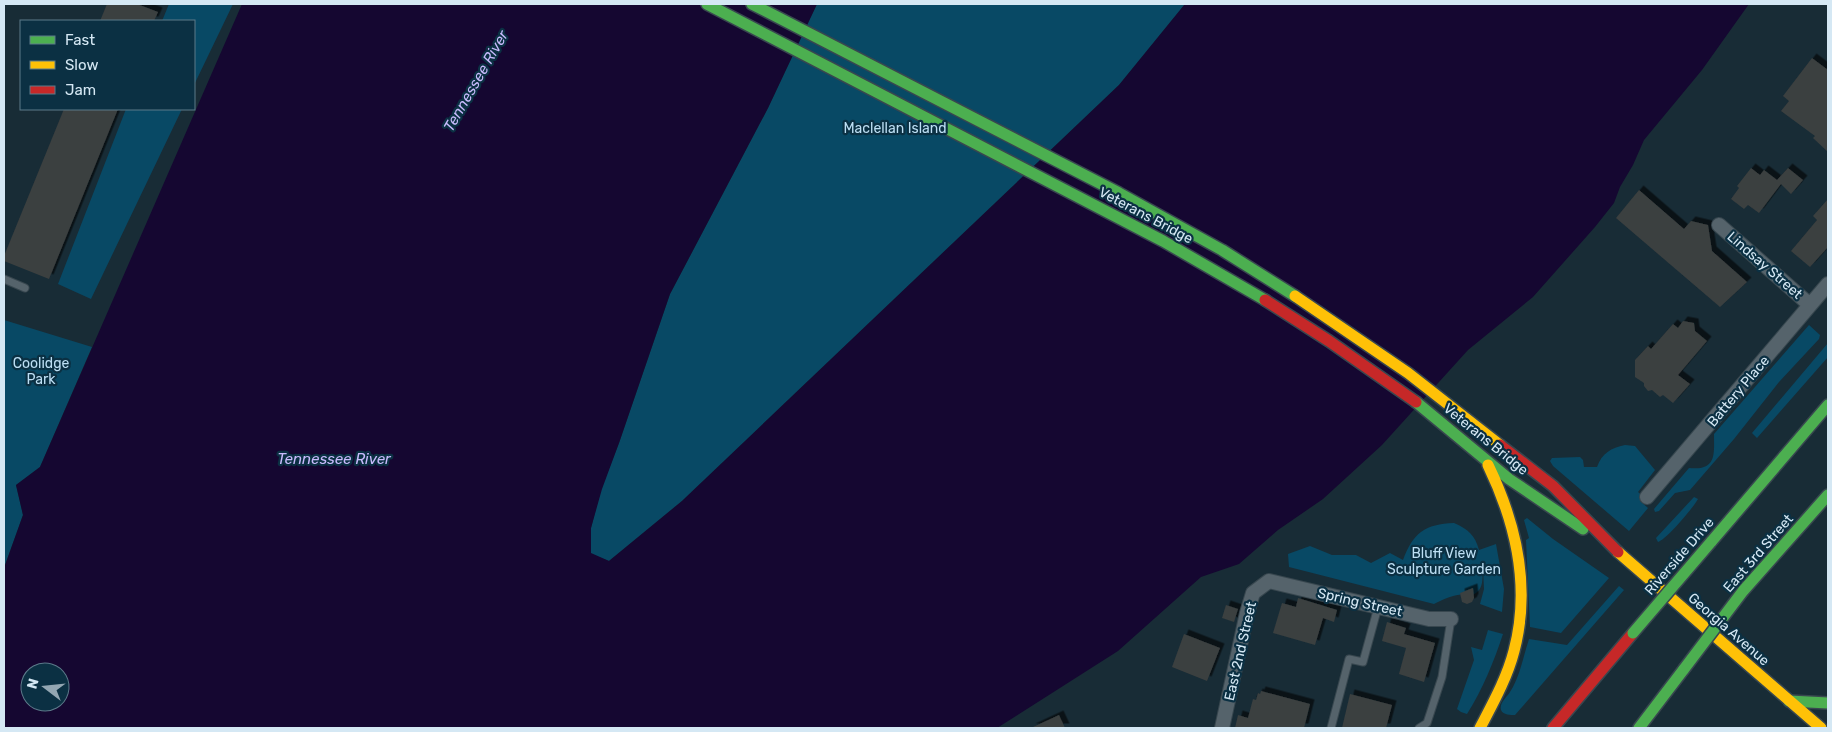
<svg xmlns="http://www.w3.org/2000/svg" width="1832" height="732" font-family="Rubik,sans-serif">
	<defs>
		<filter id="shadow"><feDropShadow dx="4.5" dy="-4.5" stdDeviation="0" flood-color="#0009"/></filter>
	</defs>
	<rect width="100%" height="100%" fill="#182c36"/>
	<path fill="#084965" d="M 169,4 L 233,4 L 194,85 L 194,21 L 162,21 Z
		M 817,4 L 1185,4 L 1119,85 L 682,501 L 609,561 L 591,554 L 591,528 L 601,489 L 619,443 L 670,294 L 768,108 Z
		M 126,109 L 182,109 L 91,299 L 58,284 Z
		M 4,320 L 92,347 L 40,467 L 16,485 L 23,515 L 4,568 Z
		M 1809,325 L 1820,335 L 1819,339 L 1779,382 L 1734,439 L 1690,490 L 1675,493 L 1659,511 L 1655,512 L 1654,509 L 1689,468 C 1717,471 1714,454 1714,434 Z
		M 1828,343 L 1828,357 L 1757,438 L 1752,433 Z
		M 1625,445 L 1635,446 L 1655,470 L 1638,492 L 1644,497 L 1640,501 L 1648,508 L 1629,531 L 1553,466 L 1550,461 L 1552,458 L 1580,457 L 1583,460 L 1584,467 L 1597,467 C 1602,453 1611,448 1625,445 Z
		M 1694,497 L 1698,499 C 1693,508 1666,540 1658,542 L 1656,538 Z
		M 1527,518 L 1553,539 L 1609,578 L 1561,633 L 1530,627 L 1526,540 L 1529,538 L 1524,520 Z
		M 1454,523 C 1468,529 1475,535 1479,550 L 1496,544 L 1504,589 L 1502,612 L 1480,604 L 1484,589 L 1483,569 C 1482,580 1484,589 1473,595 C 1460,592 1445,598 1434,604 L 1289,567 L 1288,554 L 1310,546 L 1332,555 L 1356,555 L 1371,563 L 1390,553 L 1403,560 C 1413,533 1425,524 1454,523 Z
		M 1619,586 L 1624,590 L 1515,715 C 1511,715 1503,715 1501,710 C 1499,703 1507,697 1510,692 C 1520,677 1523,657 1529,639 L 1567,645 Z
		M 1488,630 L 1503,634 C 1494,661 1483,689 1467,714 L 1461,712 L 1457,709 L 1474,660 L 1471,647 L 1482,650 Z"/>
	<path fill="#150731" fill-rule="evenodd" d="M 242,4 L 817,4 L 768,108 L 670,294 L 619,443 L 602,489 L 591,528 L 591,553 L 609,561 L 682,501 L 1119,85 L 1185,4 L 1749,4 L 1702,70 L 1644,140 L 1633,165 L 1620,187 L 1614,203 L 1595,227 L 1533,297 L 1468,350 L 1382,445 L 1323,499 L 1278,530 L 1239,564 L 1201,577 L 1118,651 L 997,728 L 4,728 L 4,568 L 23,515 L 16,485 L 40,467 ZM 30,672 L 60,672 L 60,702 L 30,702 Z"/>
	<path fill="#3b3f3f" filter="url(#shadow)" d="M 107,4 L 137,4 L 158,12 L 154,21 L 100,21 Z
		M 1812,58 L 1828,70 L 1828,152 L 1813,138 L 1815,136 L 1781,111 L 1789,101 L 1783,96 Z
		M 64,109 L 118,109 L 49,279 L 4,261 L 4,256 Z
		M 1751,168 L 1760,175 L 1764,170 L 1777,180 L 1788,168 L 1803,180 L 1791,194 L 1781,184 L 1759,213 L 1748,205 L 1744,209 L 1731,199 L 1739,188 L 1737,186 Z
		M 1639,190 L 1684,229 L 1691,221 L 1708,225 L 1712,251 L 1747,282 L 1720,307 L 1616,218 Z
		M 1828,199 L 1828,247 L 1810,267 L 1791,251 L 1817,220 L 1813,216 Z
		M 1683,321 L 1694,323 L 1695,331 L 1707,341 L 1678,375 L 1690,384 L 1673,403 L 1663,395 L 1660,397 L 1652,390 L 1648,391 L 1644,386 L 1644,383 L 1635,377 L 1635,360 L 1648,346 L 1651,349 L 1673,324 L 1678,328 Z
		M 1473,588 L 1474,598 L 1472,602 L 1467,604 L 1462,602 L 1460,593 Z
		M 1298,598 L 1337,610 L 1334,622 L 1323,618 L 1315,645 L 1273,633 L 1282,603 L 1296,607 Z
		M 1226,605 L 1238,609 L 1234,622 L 1222,618 Z
		M 1387,622 L 1406,628 L 1404,634 L 1435,643 L 1424,682 L 1399,674 L 1406,648 L 1382,641 Z
		M 1184,634 L 1220,648 L 1207,681 L 1172,667 Z
		M 1261,691 L 1310,704 L 1304,728 L 1235,728 L 1238,715 L 1248,718 L 1253,699 L 1256,700 L 1258,693 L 1260,694 Z
		M 1350,694 L 1392,705 L 1386,728 L 1342,728 Z
		M 1059,715 L 1065,728 L 1031,728 Z"/>
	<g fill="none" stroke-linecap="round" stroke-linejoin="round">
		<g stroke="#38474f" stroke-width="9">
			<path id="lane" d="M 4,279 L 25,288
				M 1331,728 L 1349,659 L 1363,662 L 1378,607
				M 1419,728 L 1427,723 L 1442,677 L 1451,619"/>
		</g>
		<g stroke="#38474f" stroke-width="16">
			<path id="street" d="M 1719,225 L 1810,305
				M 1647,497 L 1828,284
				M 1222,728 L 1247,613 L 1253,593 L 1269,581 L 1429,619 L 1451,619"/>
		</g>
		<g stroke="#38474f" stroke-width="14">
			<path id="fast" d="M 707,4 L 1163,241 L 1265,300
				M 752,4 L 1119,193 L 1222,250 L 1295,296
				M 1416,402 L 1509,479 L 1583,529
				M 1711,542 L 1828,405
				M 1743,591 L 1828,495
				M 1789,701 L 1828,703
				M 1639,728 L 1684,669"/>
		</g>
		<g stroke="#38474f" stroke-width="14">
			<path id="slow" d="M 1295,296 L 1408,373 L 1500,445
				M 1618,552 L 1821,728
				M 1480,728 C 1493,703 1507,678 1514,651 C 1531,587 1516,523 1488,465"/>
		</g>
		<g stroke="#38474f" stroke-width="14">
			<path id="jam" d="M 1265,300 L 1329,341 L 1416,402
				M 1500,445 L 1553,486 L 1618,552
				M 1553,728 L 1633,633"/>
		</g>
		<use href="#lane" stroke="#55636b" stroke-width="7"/>
		<use href="#street" stroke="#55636b" stroke-width="14"/>
		<use href="#fast" stroke="#4caf50" stroke-width="11"/>
		<use href="#slow" stroke="#ffc107" stroke-width="11"/>
		<use href="#jam" stroke="#c62828" stroke-width="11"/>
		<g stroke="#38474f" stroke-width="14" stroke-linecap="butt">
			<path id="fast-bridge" d="M 1633,633 L 1711,542
				M 1684,669 L 1743,591"/>
		</g>
		<use href="#fast-bridge" stroke="#4caf50" stroke-width="11"/>
	</g>
	<g text-anchor="middle" stroke-width="4.5" stroke-linejoin="round" paint-order="stroke">
		<g font-size="14" fill="#bddff4" stroke="#0b3043">
			<text x="895" y="133">Maclellan Island</text>
			<text x="41" y="368">Coolidge<tspan x="41" dy="16">Park</tspan></text>
			<text x="1444" y="558">Bluff View<tspan x="1444" dy="16">Sculpture Garden</tspan></text>
		</g>
		<g font-size="14" fill="#d5e8f4" stroke="#0b3043">
			<text transform="translate(1146 215) rotate(28)" y="5">Veterans Bridge</text>
			<text transform="translate(1765 265) rotate(41)" y="5">Lindsay Street</text>
			<text transform="translate(1738 391) rotate(-50)" y="5">Battery Place</text>
			<text transform="translate(1486 439) rotate(39)" y="5">Veterans Bridge</text>
			<text transform="translate(1758 553) rotate(-49)" y="5">East 3rd Street</text>
			<text transform="translate(1679 556) rotate(-49)" y="5">Riverside Drive</text>
			<text transform="translate(1360 602) rotate(13)" y="5">Spring Street</text>
			<text transform="translate(1729 629) rotate(41)" y="5">Georgia Avenue</text>
			<text transform="translate(1240 651) rotate(-77)" y="5">East 2nd Street</text>
		</g>
		<g font-size="15" font-style="italic" fill="#c8bafc" stroke="#0b3043">
			<text transform="translate(476 81) rotate(-60)" y="5">Tennessee River</text>
			<text x="334" y="464">Tennessee River</text>
		</g>
	</g>
	<rect width="1832" height="732" fill="none" stroke="#d5e8f4" stroke-width="10"/>
	<rect x="20" y="20" width="175" height="90" fill="#0b3043" stroke="#5c7a8a"/>
	<rect x="30" y="36" width="25" height="8" fill="#4caf50" stroke="#5c7a8a"/>
	<text x="65" y="45" font-size="15" fill="#d5e8f4">Fast</text>
	<rect x="30" y="61" width="25" height="8" fill="#ffc107" stroke="#5c7a8a"/>
	<text x="65" y="70" font-size="15" fill="#d5e8f4">Slow</text>
	<rect x="30" y="86" width="25" height="8" fill="#c62828" stroke="#5c7a8a"/>
	<text x="65" y="95" font-size="15" fill="#d5e8f4">Jam</text>
	<g transform="translate(45 687) rotate(286)"><circle r="24" fill="#0b3043" stroke="#5c7a8a"/>
	<path d="M0-4L9 19L0 12L-9 19Z" fill="#93a6b2"/>
	<text y="-8" font-size="14" font-weight="bold" text-anchor="middle" fill="#d5e8f4">N</text>
	</g>
</svg>
